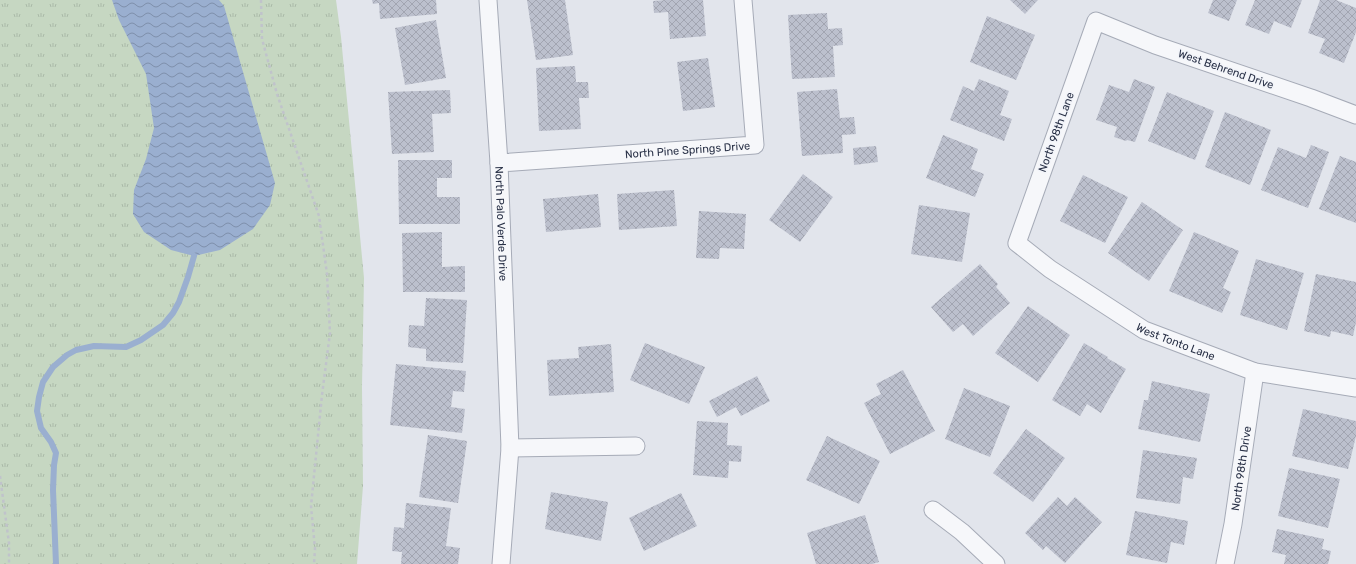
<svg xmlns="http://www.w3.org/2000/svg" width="1356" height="564" font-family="Rubik,sans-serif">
	<defs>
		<pattern id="grass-tufts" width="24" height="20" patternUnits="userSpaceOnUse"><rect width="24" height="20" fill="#c6d7c2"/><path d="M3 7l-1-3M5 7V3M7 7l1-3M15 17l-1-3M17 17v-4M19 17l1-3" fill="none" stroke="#aab9a8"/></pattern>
		<pattern id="water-waves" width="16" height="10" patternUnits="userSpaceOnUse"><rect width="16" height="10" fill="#9aafd0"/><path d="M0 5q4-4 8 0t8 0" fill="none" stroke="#7e8fab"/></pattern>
		<pattern id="building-cross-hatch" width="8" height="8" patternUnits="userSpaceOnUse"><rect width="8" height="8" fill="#bcc0cd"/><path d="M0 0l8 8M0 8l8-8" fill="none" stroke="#a2a5b1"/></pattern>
	</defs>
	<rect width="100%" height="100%" fill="#e2e5ec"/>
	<path fill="url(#grass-tufts)" d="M 0,0 L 336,0 L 341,37 L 364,278 L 362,387 L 363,486 L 357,564 L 0,564 Z"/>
	<path fill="url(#water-waves)" d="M 112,0 L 219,0 L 224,6 L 275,183 L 270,205 L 253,229 L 220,250 L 194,256 L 171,250 L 144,232 L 133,214 L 134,190 L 146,159 L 154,128 L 146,74 L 119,20 Z"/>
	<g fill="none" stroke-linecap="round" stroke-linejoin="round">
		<path stroke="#9aafd0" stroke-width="6" d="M 56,564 L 53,490 L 54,465 L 56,453 L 51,442 L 41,428 L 37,411 L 39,397 L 43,382 L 53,367 L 67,355 L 76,350 L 94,346 L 126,347 L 141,340 L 163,325 L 173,313 L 179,302 L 188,277 L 194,256"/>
	</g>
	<path fill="url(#building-cross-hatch)" d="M 372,0 L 436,0 L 437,14 L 380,19 L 379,3 L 373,4 Z
		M 527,0 L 565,0 L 573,55 L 536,60 Z
		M 665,0 L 703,0 L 706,36 L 670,39 L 668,12 L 654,13 L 653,1 Z
		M 1010,0 L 1038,0 L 1025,14 Z
		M 1213,0 L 1237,0 L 1229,21 L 1208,13 Z
		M 1255,0 L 1302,0 L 1291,28 L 1274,21 L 1269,34 L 1245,25 Z
		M 1320,0 L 1336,0 L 1356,8 L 1356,32 L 1344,63 L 1319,53 L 1325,39 L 1308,33 Z
		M 827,13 L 828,29 L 842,28 L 843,45 L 833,46 L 835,77 L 792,79 L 788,15 Z
		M 987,16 L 1035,35 L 1016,80 L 970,62 Z
		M 436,20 L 446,78 L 405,85 L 395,28 Z
		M 708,58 L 715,107 L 683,111 L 677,62 Z
		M 575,66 L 576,82 L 588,82 L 589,98 L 579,98 L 581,129 L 539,131 L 536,68 Z
		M 979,79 L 1009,91 L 1000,115 L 1012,119 L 1004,141 L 950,120 L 963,86 L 974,91 Z
		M 1134,79 L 1155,87 L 1135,142 L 1127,140 L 1126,141 L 1114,137 L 1117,127 L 1096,120 L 1109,85 L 1129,92 Z
		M 837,89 L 840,118 L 854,117 L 856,134 L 842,135 L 843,153 L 802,156 L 797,92 Z
		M 450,90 L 451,113 L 432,114 L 434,152 L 392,154 L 388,92 Z
		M 1167,92 L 1214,111 L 1195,160 L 1148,141 Z
		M 1225,112 L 1271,130 L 1250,185 L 1205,167 Z
		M 943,135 L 978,149 L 971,169 L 984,174 L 975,197 L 926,178 Z
		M 1311,145 L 1329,152 L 1308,208 L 1261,190 L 1278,147 L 1306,158 Z
		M 876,146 L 878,162 L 854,165 L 853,148 Z
		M 1340,156 L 1356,162 L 1356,223 L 1319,209 Z
		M 398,160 L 452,160 L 452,178 L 437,178 L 437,197 L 460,197 L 460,224 L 399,224 Z
		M 803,174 L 833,197 L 800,242 L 769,220 Z
		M 1083,175 L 1128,197 L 1105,243 L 1060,221 Z
		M 674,190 L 677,226 L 619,230 L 617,194 Z
		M 598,194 L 601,227 L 546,232 L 543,199 Z
		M 1142,202 L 1183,230 L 1149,281 L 1108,253 Z
		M 919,205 L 970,213 L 962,262 L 911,254 Z
		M 699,211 L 746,214 L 744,249 L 720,248 L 719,259 L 696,258 Z
		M 442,232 L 442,267 L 465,266 L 465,292 L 403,292 L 402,233 Z
		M 1194,232 L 1239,251 L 1223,288 L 1231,292 L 1222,313 L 1169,291 Z
		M 1256,259 L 1304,273 L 1287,330 L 1240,315 Z
		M 980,264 L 998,284 L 996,287 L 1010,303 L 973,336 L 963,324 L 953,332 L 931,307 Z
		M 1316,274 L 1356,282 L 1356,322 L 1353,336 L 1331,331 L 1330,337 L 1304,331 Z
		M 426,298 L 467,300 L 463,363 L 426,361 L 426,349 L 408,347 L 409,325 L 424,326 Z
		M 1028,306 L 1070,335 L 1038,382 L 995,353 Z
		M 645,343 L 705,367 L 689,404 L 630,380 Z
		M 1084,343 L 1108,357 L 1107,358 L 1126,369 L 1101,413 L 1087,404 L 1080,416 L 1052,400 Z
		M 611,344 L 614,392 L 549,396 L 547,360 L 579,358 L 578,347 Z
		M 396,364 L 466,371 L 464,392 L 453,391 L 451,407 L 465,409 L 462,433 L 390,425 Z
		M 903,370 L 935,431 L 890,454 L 864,403 L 881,394 L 876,384 Z
		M 757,376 L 770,401 L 741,416 L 736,407 L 717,417 L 709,401 Z
		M 1152,381 L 1210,394 L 1200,442 L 1138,429 L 1144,400 L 1148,400 Z
		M 964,388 L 1010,406 L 990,457 L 945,439 Z
		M 1303,409 L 1356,421 L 1356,436 L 1348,469 L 1292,456 Z
		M 697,421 L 728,423 L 727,445 L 742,446 L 741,462 L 729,461 L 728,478 L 693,475 Z
		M 1026,429 L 1065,458 L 1033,502 L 993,473 Z
		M 428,435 L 467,441 L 458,503 L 419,497 Z
		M 827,436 L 880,461 L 859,504 L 806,480 Z
		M 1143,450 L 1197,458 L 1193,479 L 1183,477 L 1180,504 L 1136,498 Z
		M 1289,468 L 1340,479 L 1328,528 L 1278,516 Z
		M 551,492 L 608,502 L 601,541 L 545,529 Z
		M 681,493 L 697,526 L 644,551 L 629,518 Z
		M 1058,497 L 1067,506 L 1075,497 L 1102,522 L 1065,563 L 1046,546 L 1043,550 L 1025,533 Z
		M 406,503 L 451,508 L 446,546 L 460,548 L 458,564 L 401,564 L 402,552 L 392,551 L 394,527 L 404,528 Z
		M 1135,511 L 1188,521 L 1184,545 L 1171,542 L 1167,563 L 1126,555 Z
		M 865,515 L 879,562 L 872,564 L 816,564 L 807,533 Z
		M 1277,529 L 1324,539 L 1322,549 L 1331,551 L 1328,564 L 1284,564 L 1286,555 L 1272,552 Z"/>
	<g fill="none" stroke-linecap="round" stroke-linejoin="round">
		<g stroke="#a6abb7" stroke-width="19">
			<g id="minor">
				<path id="s1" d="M 488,0 L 499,163 L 510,448 L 501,564"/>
				<path id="s2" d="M 1356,115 L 1311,98 L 1155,45 L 1096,21 L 1017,243 L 1050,269 L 1144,330 L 1255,372 L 1356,388"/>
				<path id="s3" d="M 499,163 L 755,145 L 743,0"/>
				<path d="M 510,448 L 636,446"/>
				<path d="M 933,510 L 962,532 L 996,564"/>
				<path id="s4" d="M 1225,564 L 1233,524 L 1255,372"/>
			</g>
		</g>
		<path stroke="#c0c3cb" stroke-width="2.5" stroke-dasharray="3 3" stroke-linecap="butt" d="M 261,0 L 262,39 L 277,94 L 319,216 L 327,274 L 330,333 L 322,395 L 311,506 L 315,549 L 314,564
			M 0,476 L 9,543 L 9,564"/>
		<use href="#minor" stroke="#f6f7fa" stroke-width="17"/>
	</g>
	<g text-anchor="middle" stroke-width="3" stroke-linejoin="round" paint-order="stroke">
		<g font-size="11" fill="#283046" stroke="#f2f4f9">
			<text transform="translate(1226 69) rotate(19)" y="4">West Behrend Drive</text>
			<text transform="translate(1056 132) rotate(-70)" y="4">North 98th Lane</text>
			<text dy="4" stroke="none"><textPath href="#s3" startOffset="189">North Pine Springs Drive</textPath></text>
			<text dy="4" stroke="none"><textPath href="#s1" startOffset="224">North Palo Verde Drive</textPath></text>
			<text dy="4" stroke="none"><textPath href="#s2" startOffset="700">West Tonto Lane</textPath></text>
			<text dy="4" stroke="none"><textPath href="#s4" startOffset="97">North 98th Drive</textPath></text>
		</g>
	</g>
</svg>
